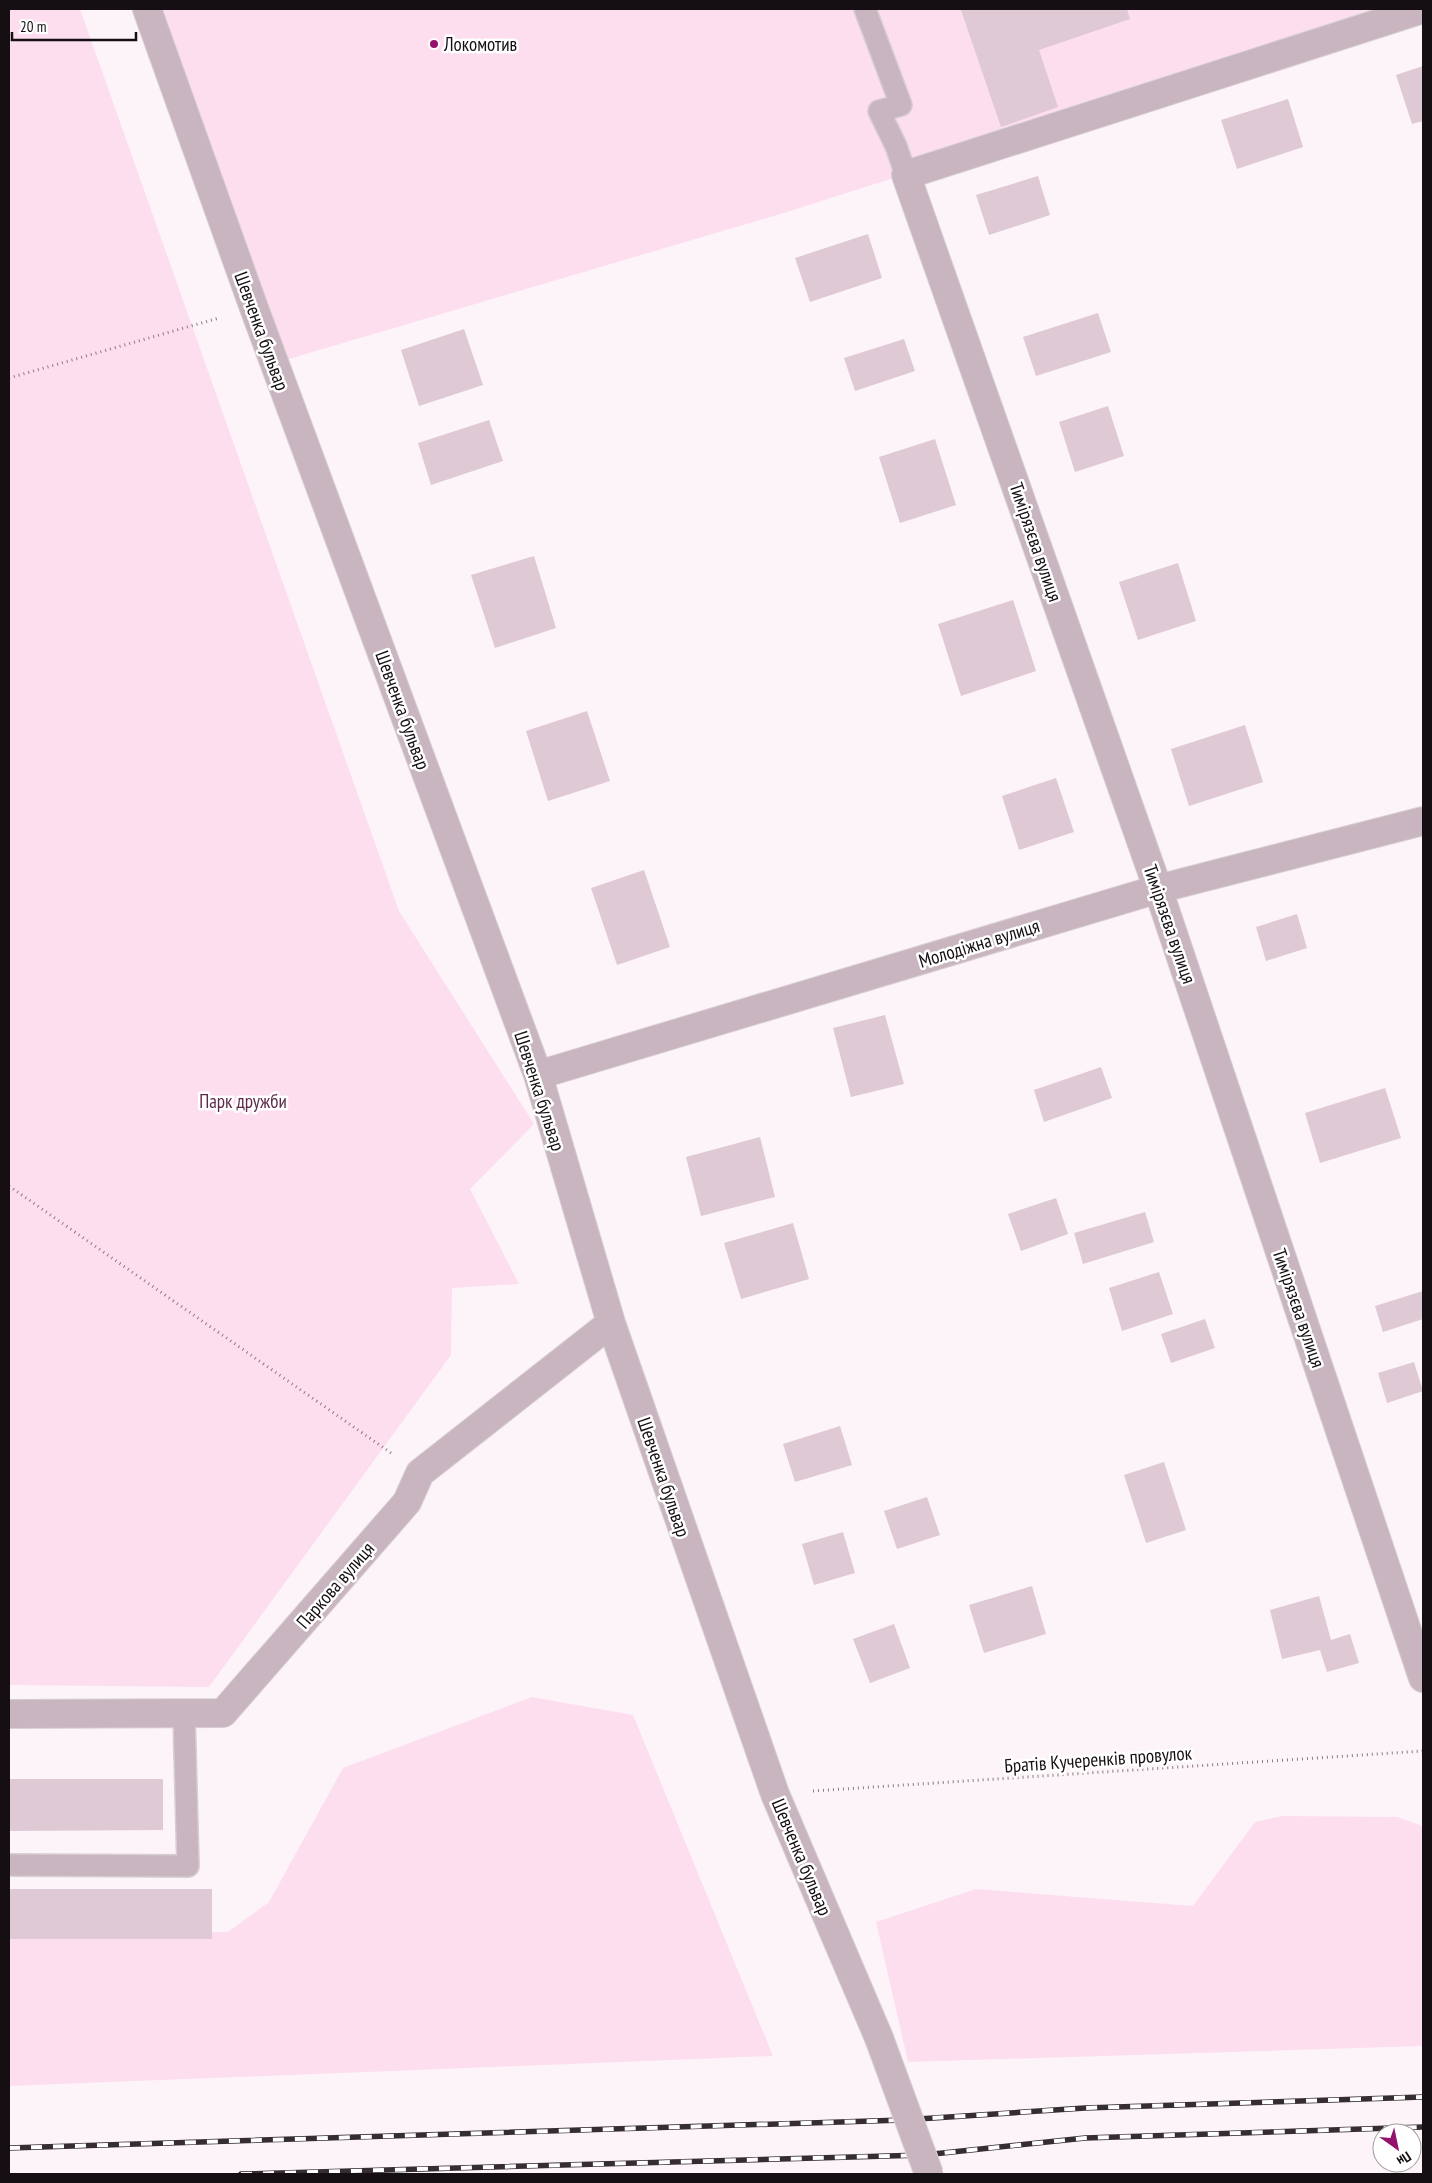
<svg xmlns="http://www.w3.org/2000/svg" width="1432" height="2183" font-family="'PT Sans Narrow',sans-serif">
	<rect width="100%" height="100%" fill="#fdf4f9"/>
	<path fill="#fddeee" d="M 9,9 L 80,9 L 399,911 L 534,1124 L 470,1189 L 519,1284 L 452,1288 L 451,1355 L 209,1687 L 9,1685 Z
		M 147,9 L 1423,9 L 787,212 L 272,364 Z
		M 532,1697 L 633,1715 L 773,2056 L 9,2086 L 9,1936 L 228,1932 L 269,1902 L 343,1768 Z
		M 1282,1816 L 1397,1817 L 1420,1825 L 1423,1829 L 1423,2046 L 908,2062 L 876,1922 L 976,1889 L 1193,1906 L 1255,1822 Z"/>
	<path fill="#dfc9d4" d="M 965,9 L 1127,9 L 1130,19 L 1039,50 L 1058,107 L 1001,127 L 961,10 Z
		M 1423,66 L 1423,121 L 1412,124 L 1396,75 Z
		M 1288,99 L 1303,147 L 1237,169 L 1221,120 Z
		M 1038,176 L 1050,215 L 989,235 L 976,195 Z
		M 868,234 L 882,278 L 810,302 L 795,258 Z
		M 1098,313 L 1111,352 L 1036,376 L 1023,337 Z
		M 464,329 L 483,385 L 419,406 L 401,350 Z
		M 904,339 L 915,371 L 855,391 L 844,358 Z
		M 1108,406 L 1124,456 L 1075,472 L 1059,422 Z
		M 489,420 L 503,461 L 431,485 L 418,443 Z
		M 935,439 L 956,505 L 900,523 L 879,457 Z
		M 534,556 L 556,628 L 495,648 L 471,575 Z
		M 1178,563 L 1196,621 L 1138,640 L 1119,582 Z
		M 1013,600 L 1036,671 L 961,696 L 938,624 Z
		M 587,711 L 610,781 L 548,801 L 526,731 Z
		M 1245,725 L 1263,782 L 1189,806 L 1171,749 Z
		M 1056,778 L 1074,832 L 1019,850 L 1002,796 Z
		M 644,870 L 670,947 L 617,965 L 591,888 Z
		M 1297,914 L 1307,948 L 1266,961 L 1256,927 Z
		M 885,1015 L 904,1084 L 851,1097 L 833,1028 Z
		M 1101,1067 L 1112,1098 L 1044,1122 L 1034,1090 Z
		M 1385,1088 L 1401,1138 L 1320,1163 L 1305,1113 Z
		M 760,1137 L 775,1197 L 701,1216 L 686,1157 Z
		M 1056,1198 L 1068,1234 L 1021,1251 L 1008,1214 Z
		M 1145,1212 L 1154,1242 L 1083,1264 L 1074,1233 Z
		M 793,1223 L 809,1279 L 741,1299 L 724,1243 Z
		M 1159,1272 L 1173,1314 L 1122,1331 L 1109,1288 Z
		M 1423,1291 L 1423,1319 L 1383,1332 L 1375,1306 Z
		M 1205,1319 L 1215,1348 L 1171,1363 L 1161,1334 Z
		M 1414,1362 L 1423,1391 L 1387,1403 L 1378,1373 Z
		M 840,1426 L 852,1465 L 795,1482 L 783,1444 Z
		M 1164,1462 L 1186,1530 L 1146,1543 L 1124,1475 Z
		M 927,1497 L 940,1535 L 897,1549 L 884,1511 Z
		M 843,1532 L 855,1573 L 814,1585 L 802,1544 Z
		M 1032,1586 L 1046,1634 L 984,1653 L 969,1605 Z
		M 1319,1596 L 1331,1640 L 1350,1634 L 1359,1663 L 1327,1672 L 1320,1650 L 1282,1659 L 1270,1610 Z
		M 894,1624 L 910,1668 L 870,1683 L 853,1639 Z
		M 9,1779 L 163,1779 L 163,1830 L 9,1831 Z
		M 9,1889 L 212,1889 L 212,1939 L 9,1939 Z"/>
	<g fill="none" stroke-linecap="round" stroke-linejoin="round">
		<g stroke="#d8cfd4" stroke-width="24">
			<path id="service" d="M 865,9 L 901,105 L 879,111 L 896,146 L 906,175
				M 9,1865 L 188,1866 L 184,1713"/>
		</g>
		<g stroke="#d8cfd4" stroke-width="30">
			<path id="minor" d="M 147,9 L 254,308 L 538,1075 L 611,1323 L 775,1794 L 879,2038
				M 1423,9 L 906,175 L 1158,889 L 1423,1678
				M 538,1075 L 1158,889 L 1423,821
				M 9,1714 L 223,1713 L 407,1502 L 420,1473 L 611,1323"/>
		</g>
		<path stroke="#867e82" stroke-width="3" stroke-dasharray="1 4" stroke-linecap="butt" d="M 9,378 L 219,318
			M 9,1186 L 391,1453
			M 813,1791 L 1423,1751"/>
		<use href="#service" stroke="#c8b5bf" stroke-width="21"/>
		<use href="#minor" stroke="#c8b5bf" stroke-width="28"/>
		<g stroke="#352d32" stroke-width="5.5">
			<path id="rail" d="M 9,2148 L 903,2120 L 1085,2108 L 1423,2097
				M 241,2174 L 924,2155 L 1085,2138 L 1423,2127"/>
		</g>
		<use href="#rail" stroke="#fff" stroke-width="4" stroke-dasharray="11" stroke-linecap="butt"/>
		<g stroke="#d8cfd4" stroke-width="30" stroke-linecap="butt">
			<path id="minor-bridge" d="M 879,2038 L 929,2174"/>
		</g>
		<use href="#minor-bridge" stroke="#c8b5bf" stroke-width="28"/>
	</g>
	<circle fill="#94126b" stroke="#fff" stroke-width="2" cx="434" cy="44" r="5"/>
	<g text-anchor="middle" stroke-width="5" stroke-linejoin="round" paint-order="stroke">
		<g font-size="19" fill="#150e12" stroke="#fff" text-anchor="start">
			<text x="444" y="51">Локомотив</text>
		</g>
		<g font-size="19" fill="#150e12" stroke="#fff">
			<text transform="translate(262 331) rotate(70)" y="7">Шевченка бульвар</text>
			<text transform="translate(1036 542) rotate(71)" y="7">Тимірязєва вулиця</text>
			<text transform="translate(403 710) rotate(70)" y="7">Шевченка бульвар</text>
			<text transform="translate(1170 924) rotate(71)" y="7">Тимірязєва вулиця</text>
			<text transform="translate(979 943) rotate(-17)" y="7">Молодіжна вулиця</text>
			<text transform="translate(540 1091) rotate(72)" y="7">Шевченка бульвар</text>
			<text transform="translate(1299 1308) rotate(71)" y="7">Тимірязєва вулиця</text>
			<text transform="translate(664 1477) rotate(71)" y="7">Шевченка бульвар</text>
			<text transform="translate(335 1585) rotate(-49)" y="7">Паркова вулиця</text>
			<text transform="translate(1098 1759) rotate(-4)" y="7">Братів Кучеренків провулок</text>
			<text transform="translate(802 1857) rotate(67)" y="7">Шевченка бульвар</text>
		</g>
		<g font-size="19" fill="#5d2a49" stroke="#fff">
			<text x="243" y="1108">Парк дружби</text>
		</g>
	</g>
	<rect width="1432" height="2183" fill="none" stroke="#150e12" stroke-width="20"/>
	<g transform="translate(1397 2148) rotate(147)"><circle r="24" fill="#ffffff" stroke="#a19fa0"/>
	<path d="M0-4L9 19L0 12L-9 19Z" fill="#94126b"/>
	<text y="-8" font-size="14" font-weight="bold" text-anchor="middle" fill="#150e12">Пн</text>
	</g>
	<path d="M12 32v8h124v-8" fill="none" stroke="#150e12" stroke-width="2.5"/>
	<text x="20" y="32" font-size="15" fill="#150e12" stroke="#ffffff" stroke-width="4" paint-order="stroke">20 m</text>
</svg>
